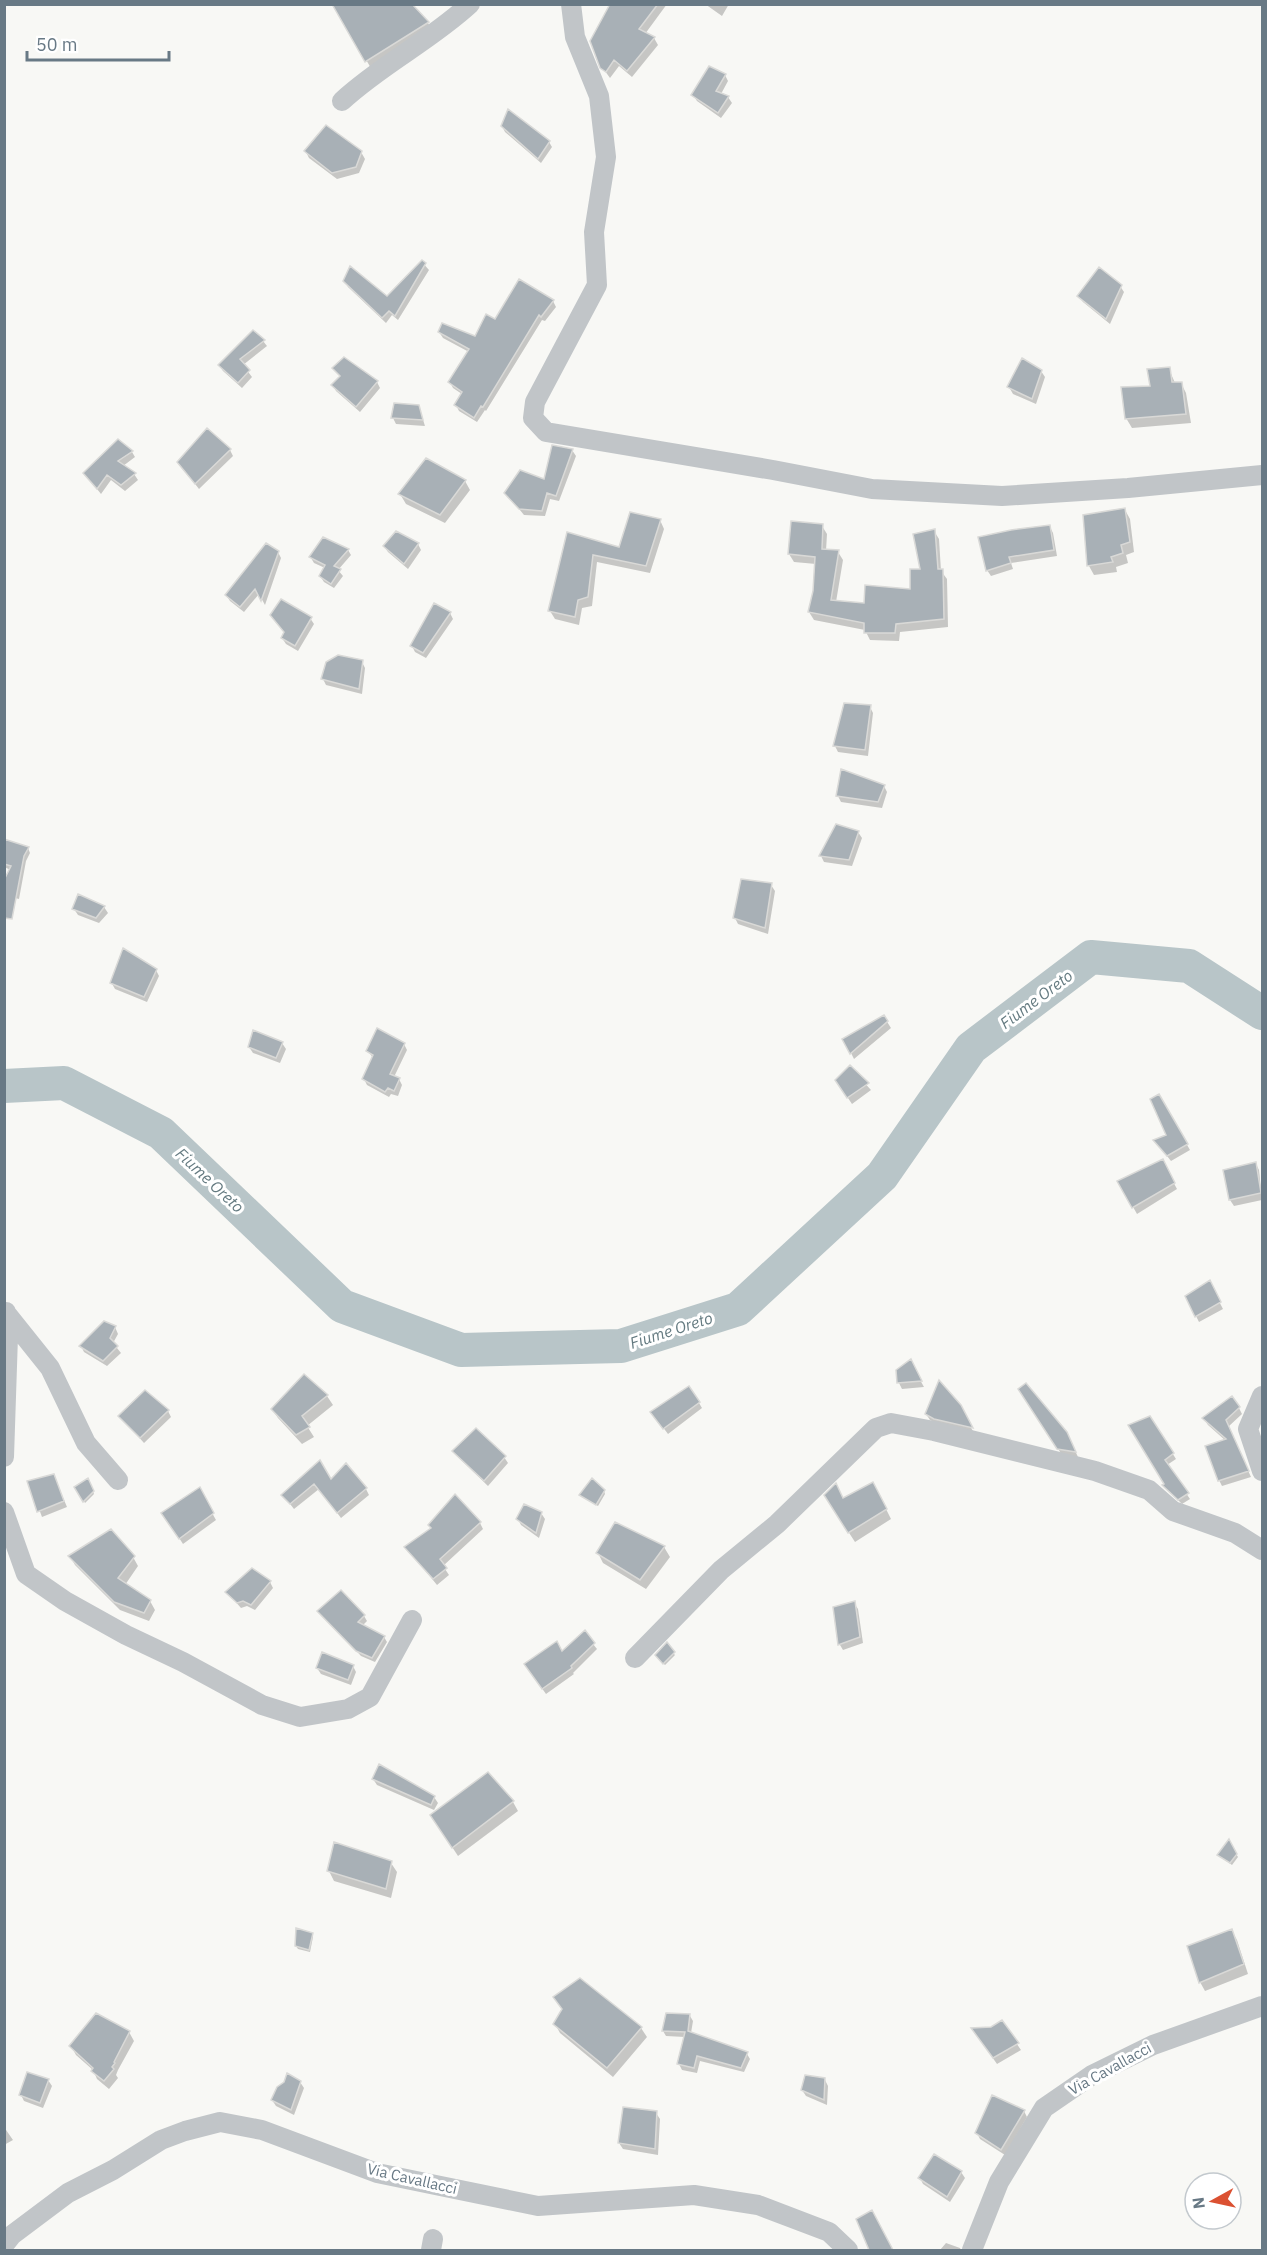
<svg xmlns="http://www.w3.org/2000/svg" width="1267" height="2255" font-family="'IBM Plex Sans',sans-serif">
	<rect width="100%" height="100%" fill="#f8f8f5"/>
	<path fill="#0003" d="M 612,4 L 667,4 L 645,34 L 654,38 L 658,45 L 632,77 L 619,66 L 610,78 L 602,67 Z
		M 705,4 L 729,4 L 722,16 Z
		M 335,6 L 428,23 L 433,32 L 372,70 Z
		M 725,75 L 728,81 L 721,94 L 728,97 L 732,103 L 721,118 L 697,101 L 693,95 Z
		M 502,126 L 549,142 L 552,147 L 541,163 L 505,132 Z
		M 306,152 L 361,152 L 365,159 L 359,173 L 337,179 L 309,158 Z
		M 422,262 L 429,270 L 398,320 L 392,315 L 386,323 L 348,287 L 345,281 L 387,298 Z
		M 519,281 L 553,301 L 556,307 L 545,321 L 542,320 L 486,411 L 485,410 L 477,422 L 459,411 L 456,405 L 462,394 L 453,388 L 450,382 L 469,352 L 443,338 L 439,332 L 476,338 L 496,321 Z
		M 1120,286 L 1124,292 L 1110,324 L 1083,302 L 1079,296 Z
		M 263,341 L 267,346 L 243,365 L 252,377 L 242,388 L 223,371 L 219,365 Z
		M 334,369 L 377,382 L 380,388 L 360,412 L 336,391 L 333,385 L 341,378 Z
		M 1169,369 L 1175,383 L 1181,383 L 1186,393 L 1191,423 L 1132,428 L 1126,418 Z
		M 1041,371 L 1045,377 L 1036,404 L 1013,394 L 1009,387 Z
		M 395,405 L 419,407 L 425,426 L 396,424 L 393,418 Z
		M 230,450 L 233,456 L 199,489 L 178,462 Z
		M 572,450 L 576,456 L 559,501 L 550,499 L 545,516 L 524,515 L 506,493 L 545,481 Z
		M 132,452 L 135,457 L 123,466 L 134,474 L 138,480 L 125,491 L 111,480 L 101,494 L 89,479 Z
		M 465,481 L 470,490 L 445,523 L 406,504 L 400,494 Z
		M 1125,510 L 1130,519 L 1134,552 L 1126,555 L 1128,563 L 1116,567 L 1117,572 L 1094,575 L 1089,566 Z
		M 660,520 L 664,529 L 650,573 L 597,562 L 592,606 L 582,608 L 579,625 L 555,619 L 550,611 L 568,534 L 620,549 Z
		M 822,526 L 827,534 L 826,551 L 838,552 L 843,560 L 836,602 L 866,605 L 911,590 L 921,571 L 934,531 L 939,539 L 941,571 L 947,579 L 948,627 L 900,632 L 899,641 L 870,640 L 865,630 L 814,620 L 809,612 L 815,591 L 816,564 L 794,562 L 789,554 Z
		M 1050,527 L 1053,533 L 1057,556 L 1011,563 L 1013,569 L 991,576 L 987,570 Z
		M 418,544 L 421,550 L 408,569 L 388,552 L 384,546 Z
		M 348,550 L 351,555 L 338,570 L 343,576 L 334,588 L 324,582 L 320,576 L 325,568 L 314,563 L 311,558 Z
		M 278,552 L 281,558 L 265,605 L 259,594 L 244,612 L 230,601 L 226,595 Z
		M 450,613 L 453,619 L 426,658 L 415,652 L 412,646 Z
		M 272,615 L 310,618 L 314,624 L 298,651 L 286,644 L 282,638 L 285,633 Z
		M 362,662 L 365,668 L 362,694 L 326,685 L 323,679 Z
		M 870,707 L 873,713 L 868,756 L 838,752 L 835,746 Z
		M 884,786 L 887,792 L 882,808 L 841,802 L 838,796 Z
		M 858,832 L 862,838 L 852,866 L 824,862 L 821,856 Z
		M 5,841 L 28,848 L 30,853 L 26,861 L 19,899 L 4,895 L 11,870 L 4,867 Z
		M 771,885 L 775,891 L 768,934 L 738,924 L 735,918 Z
		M 104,907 L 108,913 L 99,923 L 78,915 L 74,909 Z
		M 156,970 L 159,976 L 147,1002 L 115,989 L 111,982 Z
		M 884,1017 L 891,1028 L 854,1059 L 844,1039 Z
		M 282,1043 L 286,1049 L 280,1063 L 253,1053 L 249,1047 Z
		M 404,1044 L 407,1050 L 394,1077 L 399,1079 L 402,1085 L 398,1096 L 391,1094 L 389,1097 L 367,1085 L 364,1079 L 373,1058 L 368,1051 Z
		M 850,1067 L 871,1090 L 852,1104 L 840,1086 Z
		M 1159,1096 L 1190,1150 L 1171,1161 L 1155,1141 L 1168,1136 Z
		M 1162,1161 L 1177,1189 L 1137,1214 L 1119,1182 Z
		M 1256,1164 L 1259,1170 L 1262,1200 L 1234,1206 L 1230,1200 Z
		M 1209,1282 L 1223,1309 L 1199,1322 L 1196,1316 Z
		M 115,1327 L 118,1334 L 113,1343 L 121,1353 L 107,1366 L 84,1352 L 81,1346 Z
		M 910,1362 L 924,1387 L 902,1389 L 899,1383 L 897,1371 Z
		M 1020,1389 L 1070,1440 L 1078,1457 L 1062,1455 Z
		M 327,1396 L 333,1405 L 307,1426 L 314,1437 L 302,1444 L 278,1418 L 272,1409 Z
		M 699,1403 L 702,1408 L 668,1434 L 656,1418 Z
		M 959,1406 L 974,1433 L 939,1425 L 930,1420 L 926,1414 Z
		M 1239,1408 L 1242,1414 L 1228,1427 L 1251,1477 L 1222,1486 L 1219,1480 L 1226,1441 L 1208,1425 L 1204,1419 Z
		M 168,1411 L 171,1417 L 144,1443 L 120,1416 Z
		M 1150,1418 L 1176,1459 L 1167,1465 L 1190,1499 L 1182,1504 L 1164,1486 L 1166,1484 Z
		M 454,1452 L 504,1457 L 508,1463 L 488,1486 L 458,1457 Z
		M 319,1462 L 330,1481 L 366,1489 L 369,1495 L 341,1518 L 319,1489 L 294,1509 L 283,1495 Z
		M 54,1476 L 67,1507 L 42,1517 L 29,1482 Z
		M 88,1480 L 94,1494 L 85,1503 L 76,1487 Z
		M 199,1490 L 216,1520 L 183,1544 L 167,1519 Z
		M 604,1491 L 605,1494 L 598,1506 L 581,1495 Z
		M 878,1493 L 891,1519 L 855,1542 L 831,1505 L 844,1499 Z
		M 541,1513 L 545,1519 L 539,1538 L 521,1525 L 518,1519 Z
		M 480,1523 L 483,1529 L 443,1566 L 449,1575 L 437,1585 L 406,1547 Z
		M 616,1524 L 664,1547 L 670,1557 L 646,1589 L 603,1563 L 598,1553 Z
		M 70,1556 L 133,1557 L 138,1566 L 125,1585 L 150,1601 L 155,1610 L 149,1621 L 120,1610 L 75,1565 Z
		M 252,1570 L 270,1582 L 273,1588 L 255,1610 L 247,1606 L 241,1608 L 227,1592 Z
		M 341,1592 L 364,1616 L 367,1621 L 362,1626 L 384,1637 L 387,1642 L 375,1662 L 361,1656 L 319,1611 Z
		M 854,1603 L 858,1609 L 863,1643 L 843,1650 L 840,1645 L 834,1608 Z
		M 593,1644 L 597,1649 L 573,1673 L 574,1674 L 546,1694 L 529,1670 L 562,1654 Z
		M 673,1653 L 675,1655 L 665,1665 L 658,1658 Z
		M 353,1666 L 356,1672 L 351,1685 L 321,1674 L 317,1668 Z
		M 373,1779 L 434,1797 L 438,1803 L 434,1810 L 377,1785 Z
		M 513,1802 L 518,1811 L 458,1856 L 437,1824 Z
		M 1229,1842 L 1238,1857 L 1232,1865 L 1219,1856 Z
		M 391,1863 L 397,1872 L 391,1898 L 334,1881 L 329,1871 Z
		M 1232,1931 L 1237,1940 L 1248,1974 L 1205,1991 L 1200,1982 Z
		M 312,1934 L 313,1937 L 310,1952 L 298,1949 L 296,1946 Z
		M 555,1998 L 641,2028 L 647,2037 L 613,2077 L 560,2033 L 555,2024 L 563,2011 Z
		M 690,2016 L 693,2021 L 691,2033 L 747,2054 L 750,2059 L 744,2072 L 700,2061 L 697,2073 L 682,2070 L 679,2064 L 685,2037 L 666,2036 L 663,2031 Z
		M 1002,2022 L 1021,2050 L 997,2064 L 976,2034 Z
		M 129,2032 L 134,2041 L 118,2070 L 116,2075 L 118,2078 L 109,2089 L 97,2079 L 93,2070 L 76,2055 L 71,2046 Z
		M 48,2080 L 52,2086 L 43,2108 L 24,2101 L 21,2095 Z
		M 825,2080 L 828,2086 L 827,2105 L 806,2096 L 802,2090 Z
		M 300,2082 L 304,2088 L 294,2115 L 276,2106 L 272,2100 Z
		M 1024,2111 L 1027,2117 L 1005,2155 L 980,2139 L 977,2133 Z
		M 656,2113 L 660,2119 L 658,2155 L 623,2149 L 619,2143 Z
		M 4,2127 L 13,2140 L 4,2145 Z
		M 961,2172 L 965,2178 L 950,2202 L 923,2184 L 920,2178 Z
		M 946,2243 L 960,2248 L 961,2250 L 940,2250 Z"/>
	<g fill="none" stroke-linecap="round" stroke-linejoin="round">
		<path stroke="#b8c5c8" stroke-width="34" d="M 4,1086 L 64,1083 L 161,1133 L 342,1306 L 461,1350 L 621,1346 L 738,1309 L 882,1176 L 971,1048 L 1091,957 L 1189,966 L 1262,1013"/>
	</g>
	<path fill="#a8b0b6" stroke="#d9d9d7" stroke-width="1.5" d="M 332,4 L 412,4 L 429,22 L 365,62 Z
		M 610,4 L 658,4 L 639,29 L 655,37 L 627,71 L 614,60 L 606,72 L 600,68 L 590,41 Z
		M 709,66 L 726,74 L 716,91 L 729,96 L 718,113 L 691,95 Z
		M 508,109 L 550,141 L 538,159 L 501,126 Z
		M 326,125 L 362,151 L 356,167 L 332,173 L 304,151 Z
		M 422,260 L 426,263 L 395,316 L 389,311 L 382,318 L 343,281 L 350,266 L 387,296 Z
		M 1099,267 L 1122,285 L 1106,319 L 1077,296 Z
		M 519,279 L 554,300 L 541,317 L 539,315 L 483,407 L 481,406 L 474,418 L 454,405 L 462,392 L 448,382 L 469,349 L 438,332 L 442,323 L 475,336 L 486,314 L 495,319 Z
		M 253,330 L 265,340 L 240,359 L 250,370 L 238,383 L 218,365 Z
		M 344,357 L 378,381 L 356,407 L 331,385 L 340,376 L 332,368 Z
		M 1022,358 L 1042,370 L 1032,399 L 1007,387 Z
		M 1170,367 L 1172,382 L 1182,382 L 1186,414 L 1125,419 L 1121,387 L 1150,386 L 1147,369 Z
		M 394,403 L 419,405 L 423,420 L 391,418 Z
		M 207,428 L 231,449 L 195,484 L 177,462 Z
		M 118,439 L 133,451 L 118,461 L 136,473 L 121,485 L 107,475 L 97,489 L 83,473 Z
		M 552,445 L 573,449 L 556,496 L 547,493 L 542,511 L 519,509 L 504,493 L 520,470 L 544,479 Z
		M 426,458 L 466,480 L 440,515 L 398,494 Z
		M 1125,508 L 1130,542 L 1121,545 L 1123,553 L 1111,557 L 1113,562 L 1087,566 L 1083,515 Z
		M 630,512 L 661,519 L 646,566 L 593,555 L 588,597 L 578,600 L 575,617 L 548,611 L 567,532 L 619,547 Z
		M 791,521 L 823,524 L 822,549 L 839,550 L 831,600 L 864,603 L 865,585 L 910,589 L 910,569 L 920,569 L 913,534 L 935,529 L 938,569 L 943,569 L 944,619 L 896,624 L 895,633 L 864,633 L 864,623 L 808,612 L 813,591 L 815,557 L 788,554 Z
		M 1050,525 L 1054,550 L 1009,557 L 1011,563 L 986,571 L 978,537 L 1011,530 Z
		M 396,531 L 419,543 L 404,564 L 383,546 Z
		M 323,537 L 349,549 L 334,566 L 341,569 L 331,584 L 319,576 L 325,565 L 309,557 Z
		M 266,543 L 279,551 L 261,601 L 255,589 L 240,607 L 225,595 Z
		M 281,599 L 312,617 L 295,646 L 281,638 L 284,632 L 270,615 Z
		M 434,603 L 451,612 L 423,653 L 410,646 Z
		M 338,655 L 363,660 L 359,689 L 321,679 L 326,662 Z
		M 844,703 L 871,705 L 865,750 L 833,746 Z
		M 841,769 L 885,785 L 878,802 L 836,796 Z
		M 836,824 L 859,831 L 849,860 L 819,856 Z
		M 4,839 L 29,847 L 24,856 L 12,919 L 4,918 L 4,880 L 11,866 L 4,864 Z
		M 741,879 L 772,883 L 765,928 L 733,918 Z
		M 78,894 L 105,906 L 96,918 L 72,909 Z
		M 123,948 L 157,969 L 144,997 L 110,983 Z
		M 884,1015 L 888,1021 L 850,1054 L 842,1039 Z
		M 377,1028 L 405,1043 L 390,1074 L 400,1078 L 394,1091 L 388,1088 L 385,1092 L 362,1079 L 373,1055 L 366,1051 Z
		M 253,1030 L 283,1042 L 276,1058 L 248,1047 Z
		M 850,1065 L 869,1083 L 847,1098 L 835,1080 Z
		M 1159,1094 L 1188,1144 L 1167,1156 L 1153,1140 L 1166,1135 L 1150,1099 Z
		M 1163,1159 L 1175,1183 L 1132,1208 L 1117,1181 Z
		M 1256,1162 L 1261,1193 L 1229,1200 L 1223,1170 Z
		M 1210,1280 L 1221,1302 L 1195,1317 L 1185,1296 Z
		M 104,1321 L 116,1326 L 110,1338 L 118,1346 L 103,1361 L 79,1346 Z
		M 911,1359 L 922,1381 L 897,1383 L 896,1370 Z
		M 304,1374 L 328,1395 L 302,1416 L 310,1427 L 296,1435 L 271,1409 Z
		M 939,1380 L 961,1405 L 973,1428 L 934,1419 L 925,1414 Z
		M 1026,1383 L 1067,1432 L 1076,1452 L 1057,1449 L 1018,1389 Z
		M 689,1386 L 700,1402 L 663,1429 L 650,1412 Z
		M 145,1390 L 169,1410 L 140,1438 L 118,1416 Z
		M 1232,1396 L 1240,1407 L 1226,1420 L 1249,1471 L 1218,1481 L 1205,1446 L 1226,1439 L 1202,1418 Z
		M 1150,1416 L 1174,1453 L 1165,1460 L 1189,1493 L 1178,1500 L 1162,1485 L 1164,1484 L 1128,1425 Z
		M 476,1428 L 506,1456 L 484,1481 L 452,1451 Z
		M 320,1460 L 331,1479 L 346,1463 L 367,1488 L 337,1513 L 314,1484 L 290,1504 L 281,1495 Z
		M 54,1474 L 64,1501 L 37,1512 L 27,1481 Z
		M 88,1478 L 94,1491 L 83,1502 L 74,1487 Z
		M 592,1478 L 605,1490 L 596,1505 L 579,1495 Z
		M 873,1482 L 887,1509 L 848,1533 L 824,1495 L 836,1483 L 843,1498 Z
		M 200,1487 L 214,1513 L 179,1539 L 161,1513 Z
		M 455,1494 L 481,1522 L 440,1559 L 447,1568 L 433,1579 L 404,1547 L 431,1528 L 428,1525 Z
		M 524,1504 L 542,1512 L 536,1533 L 516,1519 Z
		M 615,1522 L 665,1546 L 640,1580 L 596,1553 Z
		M 111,1529 L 135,1556 L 118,1578 L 151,1600 L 144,1613 L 114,1602 L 68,1556 Z
		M 252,1568 L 271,1581 L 251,1605 L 243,1601 L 237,1603 L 225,1592 Z
		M 341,1590 L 365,1615 L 358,1622 L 385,1636 L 372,1658 L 356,1651 L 317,1611 Z
		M 855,1601 L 860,1637 L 838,1645 L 833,1607 Z
		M 585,1630 L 595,1643 L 571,1666 L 572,1668 L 542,1689 L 524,1664 L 557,1641 L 562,1651 Z
		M 667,1642 L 675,1652 L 663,1664 L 655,1655 Z
		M 322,1652 L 354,1665 L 348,1680 L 316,1668 Z
		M 379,1764 L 435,1796 L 431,1805 L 372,1779 Z
		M 488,1772 L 514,1801 L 452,1848 L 430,1815 Z
		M 1229,1839 L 1237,1854 L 1230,1863 L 1217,1855 Z
		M 334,1842 L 392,1861 L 386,1889 L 327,1871 Z
		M 296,1928 L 313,1933 L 309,1950 L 295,1946 Z
		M 1232,1929 L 1244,1964 L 1199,1983 L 1187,1946 Z
		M 580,1978 L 642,2027 L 607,2068 L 553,2024 L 562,2009 L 553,1997 Z
		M 96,2013 L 130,2031 L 114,2062 L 115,2063 L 112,2067 L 114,2069 L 104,2081 L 91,2071 L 93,2068 L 69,2046 Z
		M 666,2013 L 690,2014 L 688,2031 L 748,2052 L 741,2068 L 697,2056 L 694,2068 L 677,2064 L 685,2032 L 662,2031 Z
		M 1002,2020 L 1019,2043 L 993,2058 L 971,2028 L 991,2027 Z
		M 27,2072 L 49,2079 L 40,2103 L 19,2095 Z
		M 287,2073 L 301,2081 L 291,2110 L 271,2100 L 277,2087 L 284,2082 Z
		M 805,2075 L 825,2078 L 824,2100 L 801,2090 Z
		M 992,2095 L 1025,2110 L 1001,2150 L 975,2133 Z
		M 623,2107 L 657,2111 L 655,2149 L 618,2143 Z
		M 934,2154 L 962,2171 L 947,2197 L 918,2178 Z
		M 872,2210 L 893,2250 L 869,2250 L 856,2219 Z"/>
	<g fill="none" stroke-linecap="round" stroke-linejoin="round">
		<path stroke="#c1c5c8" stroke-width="20" d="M 571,4 L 575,37 L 599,96 L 606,157 L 594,232 L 597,285 L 535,402 L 533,418 L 546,432 L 773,470 L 872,489 L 1002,496 L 1128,488 L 1262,475
			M 342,101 C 382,64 430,41 470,4
			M 6,1313 L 50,1368 L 86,1443 L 118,1480
			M 1262,1396 L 1248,1429 L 1262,1471
			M 4,1457 L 8,1336 L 6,1312
			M 4,1512 L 26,1574 L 65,1601 L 126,1635 L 183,1662 L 262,1705 L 300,1717 L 348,1709 L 370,1697 L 412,1620
			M 635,1658 L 721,1570 L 777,1524 L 876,1428 L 891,1423 L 934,1431 L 1095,1471 L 1149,1490 L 1173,1511 L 1235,1533 L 1262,1550
			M 4,2245 L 12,2235 L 68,2193 L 113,2170 L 161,2140 L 185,2131 L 220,2122 L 262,2130 L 377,2173 L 538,2206 L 694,2195 L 758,2205 L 829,2232 L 848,2250
			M 431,2250 L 433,2239
			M 972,2250 L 999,2182 L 1044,2108 L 1092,2075 L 1153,2045 L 1262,2006"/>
	</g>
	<g text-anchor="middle" stroke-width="6" stroke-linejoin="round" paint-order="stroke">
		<g font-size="15" fill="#687985" stroke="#fff">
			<text transform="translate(1110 2069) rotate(-29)" y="5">Via Cavallacci</text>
			<text transform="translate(412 2179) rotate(13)" y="5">Via Cavallacci</text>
		</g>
		<g font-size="16" font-style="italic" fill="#647a80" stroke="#fff">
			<text transform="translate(1036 999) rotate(-37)" y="6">Fiume Oreto</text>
			<text transform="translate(210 1180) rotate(43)" y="6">Fiume Oreto</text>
			<text transform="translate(671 1330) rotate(-18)" y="6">Fiume Oreto</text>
		</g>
	</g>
	<rect width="1267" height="2255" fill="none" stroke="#687985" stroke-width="12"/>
	<g transform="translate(1213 2201) rotate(262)"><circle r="28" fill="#ffffff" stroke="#c3c9ce" stroke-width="1.5"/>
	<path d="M0-4.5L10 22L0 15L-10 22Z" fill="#db5132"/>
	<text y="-9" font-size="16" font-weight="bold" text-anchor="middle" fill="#687985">N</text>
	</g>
	<path d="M27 51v9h142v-9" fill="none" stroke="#687985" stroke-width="3"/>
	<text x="36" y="51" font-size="18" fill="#687985" stroke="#ffffff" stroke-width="4.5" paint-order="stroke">50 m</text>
</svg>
